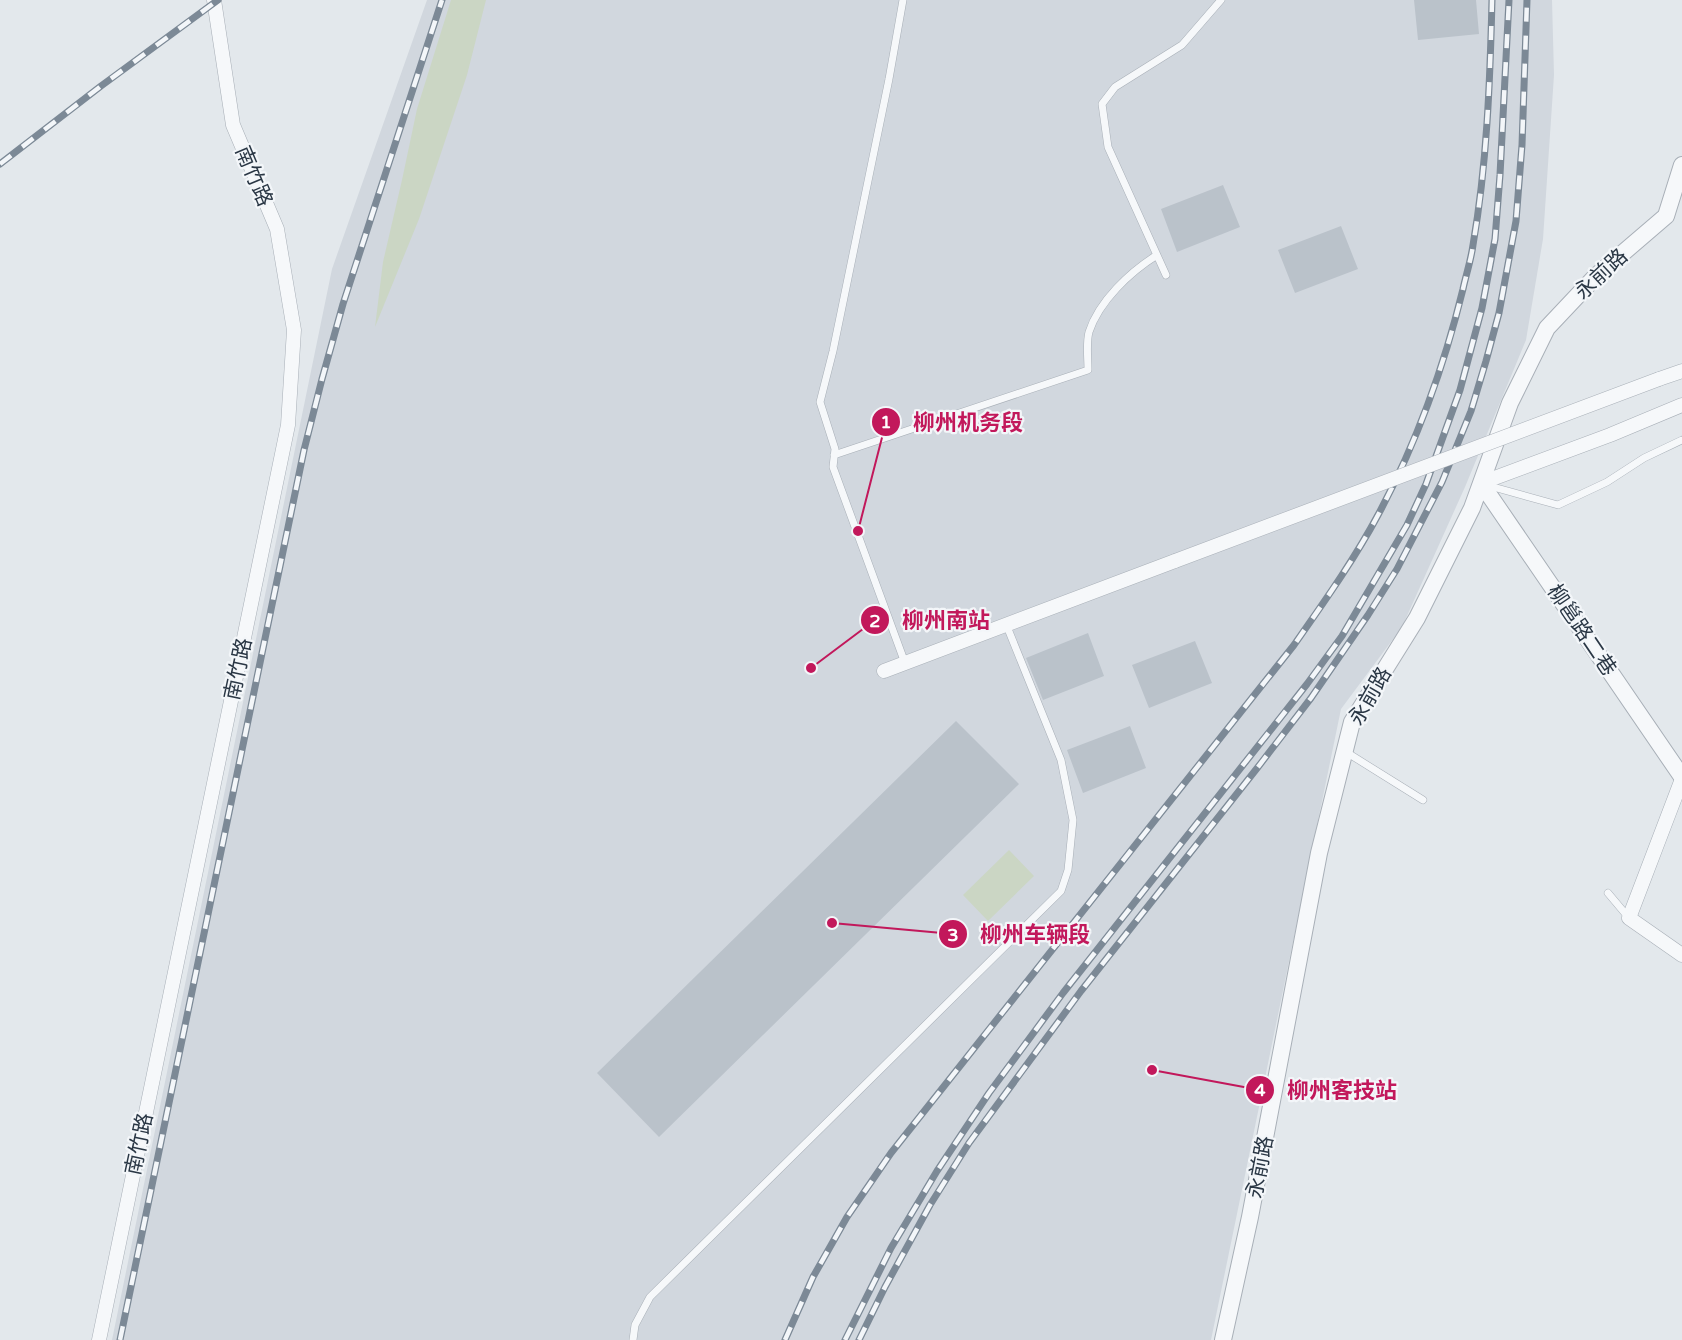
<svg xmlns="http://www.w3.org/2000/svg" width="1682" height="1340" font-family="'Varela Round','Noto Sans SC',sans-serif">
	<rect width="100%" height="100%" fill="#e3e8ec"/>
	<path fill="#d1d7de" d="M 427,0 L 1552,0 L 1554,75 L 1543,239 L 1526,340 L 1465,487 L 1402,627 L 1341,709 L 1211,1340 L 112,1340 L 332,269 Z"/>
	<path fill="#cbd6c4" d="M 451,0 L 486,0 L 467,75 L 419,219 L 375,327 L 383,262 L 402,180 L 417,109 Z
		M 1009,850 L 1034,876 L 988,921 L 963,895 Z"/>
	<path fill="#bac2ca" d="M 1414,0 L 1476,0 L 1479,34 L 1418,40 Z
		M 1223,185 L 1240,227 L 1177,252 L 1161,209 Z
		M 1341,226 L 1358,269 L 1295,293 L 1278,250 Z
		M 1088,633 L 1104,676 L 1043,700 L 1026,658 Z
		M 1195,641 L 1212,683 L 1149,708 L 1132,665 Z
		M 956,721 L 1019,784 L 659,1137 L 597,1073 Z
		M 1130,726 L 1146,768 L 1083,793 L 1067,750 Z"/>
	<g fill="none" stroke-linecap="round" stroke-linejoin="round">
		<g stroke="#a8afb7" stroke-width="8">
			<path id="service" d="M 903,0 L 889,79 L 833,351 L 820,402 L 835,449 L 833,467 L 905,663
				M 1166,275 L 1108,147 L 1102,104 L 1115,87 L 1182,45 L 1221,0
				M 834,455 L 1088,370 C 1088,358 1086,343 1089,332 C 1099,301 1130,272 1157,255
				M 1486,485 L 1558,505 L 1607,482 L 1644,458 L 1682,440
				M 1346,752 L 1423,800
				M 1608,893 L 1629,918
				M 633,1340 L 635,1325 L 650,1297 L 1061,891 L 1068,870 L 1073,820 L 1061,760 L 1006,624"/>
		</g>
		<g stroke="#a8afb7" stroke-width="15">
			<path id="minor" d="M 1659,379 L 1682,371
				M 1481,483 L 1610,435 L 1682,405
				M 884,671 L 1175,561
				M 1682,779 L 1629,918 L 1682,955
				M 99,1340 L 288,425 L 294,330 L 277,229 L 233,125 L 214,0"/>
		</g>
		<g stroke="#a8afb7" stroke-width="18">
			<path id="tertiary" d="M 1481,483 L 1682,777
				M 1223,1340 L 1250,1217 L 1319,853 L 1352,722 L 1417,618 L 1472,508 L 1510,403 L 1547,328 L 1596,276 L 1666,216 L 1682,165"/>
		</g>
		<use href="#service" stroke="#f6f8fa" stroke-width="7"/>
		<use href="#minor" stroke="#f6f8fa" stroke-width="14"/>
		<use href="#tertiary" stroke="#f6f8fa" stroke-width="16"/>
		<g stroke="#7c8996" stroke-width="7">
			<path id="rail" d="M 0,164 L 101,86 L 218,0
				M 120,1340 L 304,450 L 322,379 L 343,304 L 442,0
				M 785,1340 L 813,1277 L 847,1217 L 891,1153 L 1294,645 C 1324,602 1354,560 1378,515 C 1416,444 1444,367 1463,289 C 1466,275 1471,260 1473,245 C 1487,164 1490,82 1492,0
				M 845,1340 L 891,1248 L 937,1171 L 989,1093 L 1063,993 L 1307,684 L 1342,636 L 1407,525 L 1426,484 L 1460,390 L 1482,308 L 1495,239 L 1500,175 L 1509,0
				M 859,1340 L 885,1287 L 930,1205 L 969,1143 L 1081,991 L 1258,767 L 1311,698 L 1368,615 L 1397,569 L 1442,482 L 1471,411 L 1486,361 L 1499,313 L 1516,221 L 1522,145 L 1527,0"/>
		</g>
		<use href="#rail" stroke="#f3f6f9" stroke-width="4.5" stroke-dasharray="14" stroke-linecap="butt"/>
		<g stroke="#a8afb7" stroke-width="15" stroke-linecap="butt">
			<path id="minor-bridge" d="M 1175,561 L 1659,379"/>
		</g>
		<use href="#minor-bridge" stroke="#f6f8fa" stroke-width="14"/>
	</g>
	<g text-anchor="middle" stroke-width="4.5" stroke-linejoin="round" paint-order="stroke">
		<g font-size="21" fill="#2a3745" stroke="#f3f6f9">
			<text transform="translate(254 176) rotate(67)" y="7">南竹路</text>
			<text transform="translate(1601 274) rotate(-43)" y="7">永前路</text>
			<text transform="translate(1582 630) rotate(56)" y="7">柳邕路二巷</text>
			<text transform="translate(238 669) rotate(-78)" y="7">南竹路</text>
			<text transform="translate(1370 696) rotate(-60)" y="7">永前路</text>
			<text transform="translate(139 1144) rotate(-78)" y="7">南竹路</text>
			<text transform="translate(1260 1167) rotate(-79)" y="7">永前路</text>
		</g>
	</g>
	<path fill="none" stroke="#c2185b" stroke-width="2" d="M858 531L886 422M811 668L875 620M832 923L953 934M1152 1070L1260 1090"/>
	<g fill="#c2185b" stroke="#f3f6f9" stroke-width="2">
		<circle cx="858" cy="531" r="6"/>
		<circle cx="811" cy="668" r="6"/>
		<circle cx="832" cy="923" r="6"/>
		<circle cx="1152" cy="1070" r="6"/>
		<circle cx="886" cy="422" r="15"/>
		<circle cx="875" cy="620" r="15"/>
		<circle cx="953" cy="934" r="15"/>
		<circle cx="1260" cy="1090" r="15"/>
	</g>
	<g font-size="18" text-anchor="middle" font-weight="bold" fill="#fff">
		<text x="886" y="428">1</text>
		<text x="875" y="627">2</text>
		<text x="953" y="941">3</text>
		<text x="1260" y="1096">4</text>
	</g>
	<g font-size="22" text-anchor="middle" font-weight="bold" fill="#c2185b" stroke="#f3f6f9" stroke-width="4.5" stroke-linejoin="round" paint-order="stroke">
		<text x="968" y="430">柳州机务段</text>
		<text x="946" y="628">柳州南站</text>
		<text x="1035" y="942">柳州车辆段</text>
		<text x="1342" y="1098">柳州客技站</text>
	</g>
</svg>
